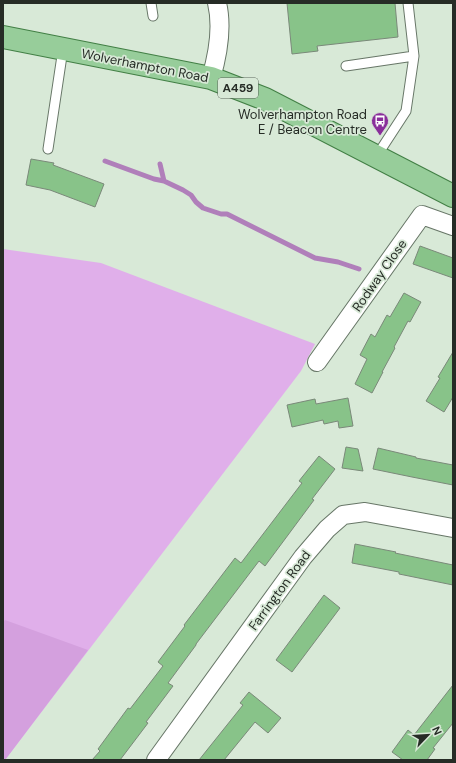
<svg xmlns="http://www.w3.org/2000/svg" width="456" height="763" font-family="'DM Sans',sans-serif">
	<rect width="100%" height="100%" fill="#d8e9d7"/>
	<path fill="#e0afea" d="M 3,249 L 101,263 L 315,344 L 301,371 L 5,760 L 3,760 Z"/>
	<path fill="#d4a0de" d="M 5,620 L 88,650 L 5,760 L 3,760 L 3,622 Z"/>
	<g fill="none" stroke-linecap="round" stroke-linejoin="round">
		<path stroke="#b07fba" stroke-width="5" d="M 105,161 L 154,179 L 164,181 L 183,190 L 191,195 L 196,202 L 203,208 L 221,214 L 227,214 L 315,258 L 338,262 L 359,269
			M 160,164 L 164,181"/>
	</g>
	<path fill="#88c389" stroke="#7a8979" d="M 287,3 L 395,3 L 398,37 L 317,46 L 318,51 L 292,54 Z
		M 31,159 L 54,163 L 53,165 L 104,184 L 95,207 L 50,190 L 26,185 Z
		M 420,246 L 453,258 L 453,278 L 413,264 Z
		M 404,293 L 421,302 L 410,322 L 408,321 L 394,347 L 395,348 L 382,372 L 383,372 L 372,393 L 355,384 L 367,359 L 360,355 L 371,334 L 375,337 L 387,315 L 390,317 Z
		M 453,352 L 453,397 L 444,412 L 426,401 L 440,378 L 438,377 Z
		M 348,398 L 353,426 L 339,428 L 338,421 L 324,424 L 323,420 L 292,427 L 287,405 L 315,399 L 316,404 Z
		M 346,447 L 358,449 L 363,471 L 342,468 Z
		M 378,448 L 416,457 L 416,458 L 453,465 L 453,485 L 412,477 L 373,469 Z
		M 319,456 L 335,469 L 312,499 L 314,500 L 265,566 L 259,561 L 196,644 L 196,645 L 168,683 L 173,686 L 146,722 L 148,723 L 120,760 L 92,760 L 100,751 L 98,749 L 128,708 L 130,709 L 163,666 L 158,662 L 185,626 L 184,625 L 235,558 L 241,563 L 302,483 L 299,481 Z
		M 355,544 L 396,552 L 395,553 L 453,565 L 453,585 L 399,574 L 399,572 L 352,563 Z
		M 324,595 L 340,608 L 292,672 L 276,660 Z
		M 453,685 L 453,723 L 433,748 L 435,749 L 427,760 L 403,760 L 392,752 L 408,730 L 414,735 Z
		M 249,692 L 281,718 L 268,733 L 255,722 L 224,760 L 199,760 L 243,705 L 240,703 Z"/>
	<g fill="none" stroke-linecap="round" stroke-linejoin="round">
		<g stroke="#677667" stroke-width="11">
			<path id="lane" d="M 151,3 L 153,16
				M 346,66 L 414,56
				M 48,149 L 63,49
				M 376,157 L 406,111 L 414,56 L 408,3"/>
		</g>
		<g stroke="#677667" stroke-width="20">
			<path id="street" d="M 211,78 C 218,54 223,28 217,3
				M 317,362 L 422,215 L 453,226
				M 156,760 L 303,557 L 327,529 L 343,515 L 365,512 L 453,528"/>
		</g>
		<g stroke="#427f45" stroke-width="24">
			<path id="primary" d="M 3,37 L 211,78 L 265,99 L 453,196"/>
		</g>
		<use href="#lane" stroke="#fff" stroke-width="9"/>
		<use href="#street" stroke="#fff" stroke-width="18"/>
		<use href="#primary" stroke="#97cd9a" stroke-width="22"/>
	</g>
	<defs>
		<g id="bus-pin" transform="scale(0.9)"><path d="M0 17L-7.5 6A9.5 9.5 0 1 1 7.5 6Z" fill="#892e9a" stroke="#d8e9d7"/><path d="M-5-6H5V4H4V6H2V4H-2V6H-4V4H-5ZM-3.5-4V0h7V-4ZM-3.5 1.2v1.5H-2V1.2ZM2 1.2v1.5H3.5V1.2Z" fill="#fff"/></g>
	</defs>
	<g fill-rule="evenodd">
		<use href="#bus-pin" x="380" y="121"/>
	</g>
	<g text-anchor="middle" stroke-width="3.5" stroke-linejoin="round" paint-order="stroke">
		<rect fill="#d8e9d7" stroke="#5b655b" stroke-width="1" x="218" y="78" width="40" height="20" rx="3"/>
		<g font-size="12" font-weight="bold" fill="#262c26">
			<text x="238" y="92">A459</text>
		</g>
		<g font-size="13" fill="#262c26" stroke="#d8e9d7">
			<text transform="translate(145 65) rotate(11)" y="5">Wolverhampton Road</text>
			<text transform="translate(379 275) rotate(-55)" y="5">Rodway Close</text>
			<text transform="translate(279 590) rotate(-54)" y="5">Farrington Road</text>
		</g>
		<g font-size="13" fill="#262c26" stroke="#d8e9d7" text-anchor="end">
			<text x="367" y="119">Wolverhampton Road<tspan x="367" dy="15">E / Beacon Centre</tspan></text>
		</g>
	</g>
	<rect width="456" height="763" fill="none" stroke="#262c26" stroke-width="8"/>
	<g transform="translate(428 735) rotate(65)" stroke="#d8e9d7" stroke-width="3" paint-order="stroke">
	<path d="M0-3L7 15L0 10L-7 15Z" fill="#262c26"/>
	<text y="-6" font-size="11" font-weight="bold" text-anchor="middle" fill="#262c26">N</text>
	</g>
</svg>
